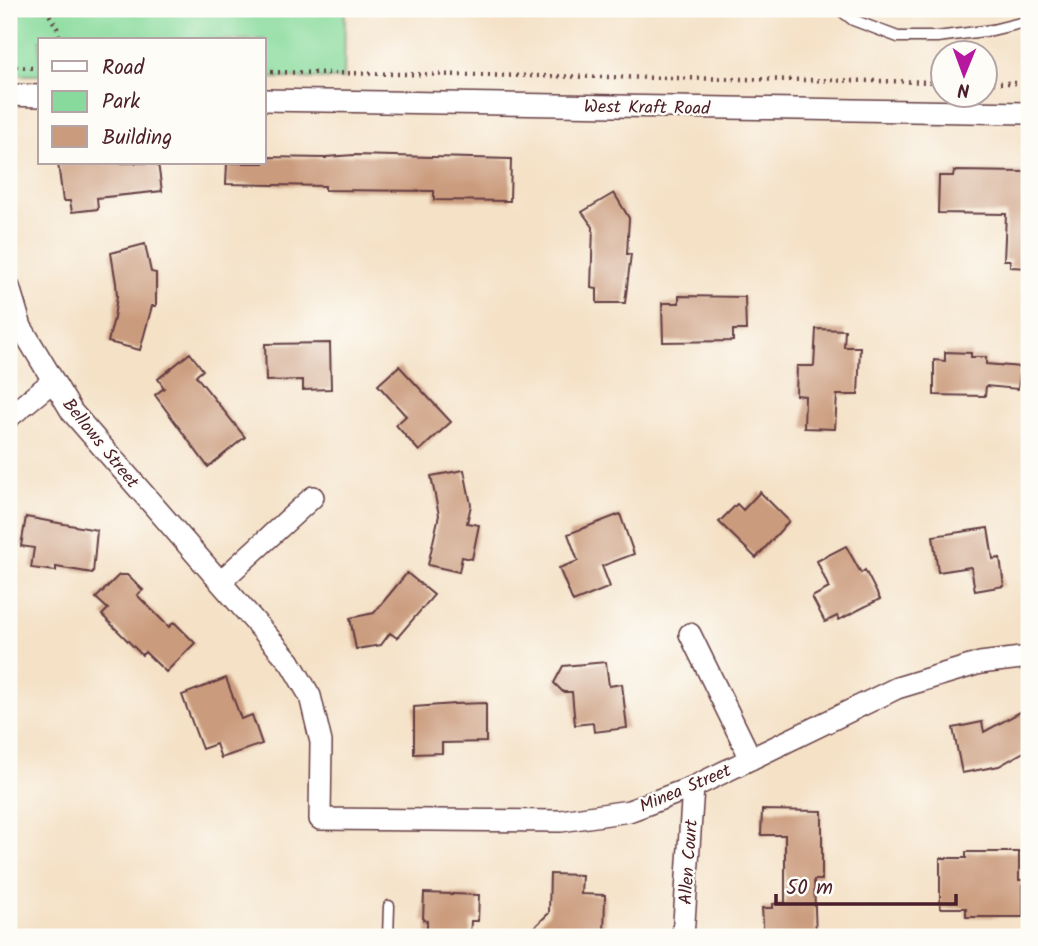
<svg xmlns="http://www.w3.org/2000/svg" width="1038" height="946" font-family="Kalam,sans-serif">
	<rect width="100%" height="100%" fill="#fdfcf7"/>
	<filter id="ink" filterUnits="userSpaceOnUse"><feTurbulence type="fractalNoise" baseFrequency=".0143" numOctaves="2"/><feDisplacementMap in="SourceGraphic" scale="14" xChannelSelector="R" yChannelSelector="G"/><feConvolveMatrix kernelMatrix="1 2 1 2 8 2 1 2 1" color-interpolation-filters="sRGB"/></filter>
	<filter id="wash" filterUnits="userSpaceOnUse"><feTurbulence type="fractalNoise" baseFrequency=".00686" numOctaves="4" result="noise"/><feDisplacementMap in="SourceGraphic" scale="28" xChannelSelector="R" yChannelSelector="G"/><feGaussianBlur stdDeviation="1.57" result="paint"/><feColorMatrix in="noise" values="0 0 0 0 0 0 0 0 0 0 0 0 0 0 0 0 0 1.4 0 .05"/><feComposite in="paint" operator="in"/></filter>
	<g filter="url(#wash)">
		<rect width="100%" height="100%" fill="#f4e1c6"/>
		<path fill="#87da9b" stroke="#687c63" stroke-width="2" d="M 9,9 L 345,9 L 344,79 L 264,78 L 264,40 L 40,40 L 40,75 L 9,75 Z"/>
		<g id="blocks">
			<path fill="#cb9b7d" d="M 354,155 L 511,159 L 510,201 L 434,200 L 434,191 L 325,190 L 325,186 L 226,184 L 227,163 L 264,163 L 264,157 L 326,158 L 326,157 Z
				M 58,163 L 158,163 L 162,191 L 97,198 L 98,209 L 72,212 L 70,201 L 63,201 Z
				M 954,171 L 1029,172 L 1029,268 L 1010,267 L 1010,260 L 1004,260 L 1006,214 L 938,213 L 939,176 L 953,176 Z
				M 614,193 L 629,218 L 627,254 L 631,254 L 625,303 L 597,303 L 597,289 L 591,288 L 593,227 L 582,212 Z
				M 145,244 L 151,272 L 156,273 L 156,306 L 152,306 L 140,350 L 108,342 L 114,318 L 117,296 L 116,283 L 111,253 Z
				M 679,296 L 745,297 L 746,330 L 733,330 L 733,341 L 663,342 L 662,303 L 679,303 Z
				M 816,329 L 845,330 L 844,347 L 860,347 L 858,395 L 837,395 L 835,429 L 804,428 L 805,396 L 796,395 L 797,366 L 814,366 Z
				M 330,343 L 331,389 L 303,390 L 303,380 L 266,381 L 265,344 Z
				M 945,352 L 971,353 L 971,357 L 986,357 L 986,364 L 1021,367 L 1018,389 L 986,386 L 985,396 L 934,395 L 934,360 L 945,361 Z
				M 190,353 L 203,370 L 196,376 L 245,437 L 208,467 L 155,395 L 164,388 L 158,379 Z
				M 399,366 L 451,422 L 419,451 L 396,425 L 406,416 L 378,385 Z
				M 464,470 L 471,505 L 467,523 L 479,525 L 472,559 L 462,557 L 459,572 L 428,565 L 439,515 L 431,476 Z
				M 760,492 L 789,521 L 756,558 L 719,522 L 737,504 L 743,510 Z
				M 620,514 L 634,554 L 602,566 L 610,587 L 573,602 L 559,568 L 578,561 L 568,534 Z
				M 26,517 L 97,530 L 93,573 L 56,567 L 56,571 L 31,568 L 34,548 L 21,546 Z
				M 988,528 L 993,559 L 1000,558 L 1004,586 L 975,591 L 971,567 L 938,572 L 933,536 Z
				M 846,546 L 861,573 L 865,570 L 880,599 L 839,620 L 837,616 L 825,622 L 812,597 L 829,588 L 817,561 Z
				M 407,573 L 434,595 L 397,638 L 390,633 L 381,645 L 356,649 L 350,618 L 374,613 Z
				M 119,575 L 127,575 L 143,590 L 137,595 L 169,627 L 174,622 L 195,643 L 166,672 L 145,652 L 142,655 L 102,615 L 108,609 L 96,598 Z
				M 606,662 L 609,686 L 622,684 L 627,728 L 594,732 L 593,723 L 575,725 L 572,692 L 563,692 L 554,683 L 563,666 Z
				M 226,678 L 241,719 L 252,715 L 262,744 L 221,758 L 216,744 L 202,749 L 182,695 Z
				M 486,703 L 486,742 L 442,743 L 442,753 L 414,754 L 414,707 L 455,704 Z
				M 1022,711 L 1029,723 L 1029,749 L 999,766 L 962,773 L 953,728 L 982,722 L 984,732 Z
				M 762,810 L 822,811 L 822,880 L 814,880 L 816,937 L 764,937 L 762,908 L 773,908 L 773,904 L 785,903 L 785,835 L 761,835 Z
				M 966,852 L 1019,852 L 1019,880 L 1023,880 L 1023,917 L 966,917 L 966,908 L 940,908 L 940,858 L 966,858 Z
				M 550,874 L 582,875 L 581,894 L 605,895 L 604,937 L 524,937 L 549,913 Z
				M 424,893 L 479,895 L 478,921 L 471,921 L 470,937 L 427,937 L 427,921 L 423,920 Z"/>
		</g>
	</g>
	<g filter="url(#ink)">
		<use href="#blocks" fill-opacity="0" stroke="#643c42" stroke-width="2"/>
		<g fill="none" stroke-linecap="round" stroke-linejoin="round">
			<g stroke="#643c42" stroke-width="13">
				<path id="service" d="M 839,9 L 853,20 L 898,37 L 937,37 L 992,30 L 1029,21
					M 388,937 L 389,906"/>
			</g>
			<g stroke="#643c42" stroke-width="24">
				<path id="minor" d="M 9,95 L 40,96
					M 264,100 L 1029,113
					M 9,287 L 21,327 L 72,412 L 290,662 L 310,696 L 321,742 L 320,819 L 561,821 L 629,811 L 693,787 L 897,688 L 980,663 L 1029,657
					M 9,417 L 53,381
					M 220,582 L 313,497
					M 690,634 L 751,759
					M 683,937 L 693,787"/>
			</g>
			<path stroke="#643c42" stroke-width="4.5" stroke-dasharray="2 5" stroke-linecap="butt" d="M 46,9 L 57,28 L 60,40
				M 9,14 L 15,9
				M 9,67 L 40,68
				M 264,72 L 944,82
				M 986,83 L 1029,83"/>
			<use href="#service" stroke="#fff" stroke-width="10"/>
			<use href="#minor" stroke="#fff" stroke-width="21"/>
		</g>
	</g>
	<g text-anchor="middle" stroke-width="5" stroke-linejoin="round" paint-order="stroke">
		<g font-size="18" fill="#4a1f2b" stroke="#fdfcf7">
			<text transform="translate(647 107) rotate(1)" y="6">West Kraft Road</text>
			<text transform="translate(101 443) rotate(51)" y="6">Bellows Street</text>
			<text transform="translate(685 788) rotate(-23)" y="6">Minea Street</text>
			<text transform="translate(688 862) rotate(-86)" y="6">Allen Court</text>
		</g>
	</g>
	<rect width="1038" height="946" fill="none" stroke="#fdfcf7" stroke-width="35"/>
	<rect x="38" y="38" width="228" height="126" fill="#fdfcf7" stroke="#b5a4a5" stroke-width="2"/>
	<rect x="52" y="61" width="35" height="10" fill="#ffffff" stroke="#b5a4a5" stroke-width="2"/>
	<text x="102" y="74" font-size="21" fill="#4a1f2b">Road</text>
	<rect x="52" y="91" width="35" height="21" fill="#87da9b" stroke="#b5a4a5" stroke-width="2"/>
	<text x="102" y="108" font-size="21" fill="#4a1f2b">Park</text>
	<rect x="52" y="126" width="35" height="21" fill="#cb9b7d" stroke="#b5a4a5" stroke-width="2"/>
	<text x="102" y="144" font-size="21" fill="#4a1f2b">Building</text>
	<g transform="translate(964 74) rotate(181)"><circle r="33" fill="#fdfcf7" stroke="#b5a4a5" stroke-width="2"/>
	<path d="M0-5L12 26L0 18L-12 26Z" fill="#b5179e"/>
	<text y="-10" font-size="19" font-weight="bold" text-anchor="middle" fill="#4a1f2b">N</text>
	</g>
	<path d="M776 894v10h180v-10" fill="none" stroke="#4a1f2b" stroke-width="3.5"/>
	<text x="786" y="894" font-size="21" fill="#4a1f2b" stroke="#fdfcf7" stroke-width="5" paint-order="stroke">50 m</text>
</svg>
